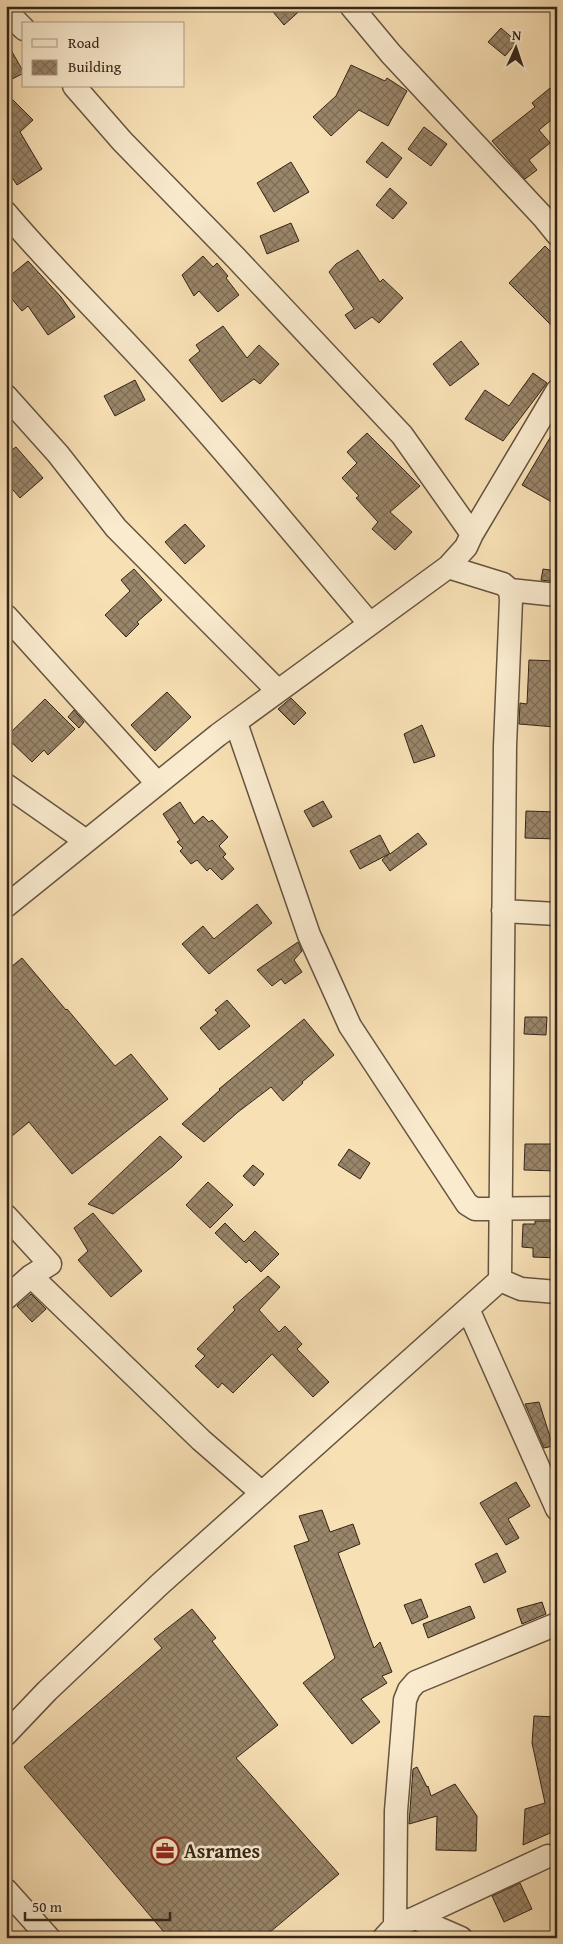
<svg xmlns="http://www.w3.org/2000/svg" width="563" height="1944" font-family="'Gentium Book Plus',serif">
	<defs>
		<pattern id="building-cross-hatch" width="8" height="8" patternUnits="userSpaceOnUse" patternTransform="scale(1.25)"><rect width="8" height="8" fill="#9a866a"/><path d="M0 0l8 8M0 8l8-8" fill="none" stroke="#7e6d56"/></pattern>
	</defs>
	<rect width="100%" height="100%" fill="#f8e0b5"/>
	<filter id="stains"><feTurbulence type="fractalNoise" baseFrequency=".004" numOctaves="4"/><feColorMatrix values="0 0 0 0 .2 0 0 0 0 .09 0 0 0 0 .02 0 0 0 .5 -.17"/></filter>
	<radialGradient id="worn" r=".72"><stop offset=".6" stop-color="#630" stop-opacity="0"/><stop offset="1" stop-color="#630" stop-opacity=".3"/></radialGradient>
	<path fill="url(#building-cross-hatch)" stroke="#342519" d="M 268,6 L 305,6 L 284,25 Z
		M 501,28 L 517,42 L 505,56 L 488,42 Z
		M 6,41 L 24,73 L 6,82 Z
		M 351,65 L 385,81 L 387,78 L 407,91 L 388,126 L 359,110 L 331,136 L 313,117 L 336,96 Z
		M 550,88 L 557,96 L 557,115 L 539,130 L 550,143 L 529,160 L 537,170 L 525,179 L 492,141 L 535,107 L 532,103 Z
		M 6,93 L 33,120 L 20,132 L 42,169 L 17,185 L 6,168 Z
		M 424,127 L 447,144 L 431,166 L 408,149 Z
		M 382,142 L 402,158 L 387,178 L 366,162 Z
		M 291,162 L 309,192 L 274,212 L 257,183 Z
		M 390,188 L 407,203 L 393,219 L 376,205 Z
		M 291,223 L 299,241 L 267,254 L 260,236 Z
		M 545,246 L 557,258 L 557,331 L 509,283 Z
		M 358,250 L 380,282 L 383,279 L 403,298 L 379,323 L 372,317 L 355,329 L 345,315 L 354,309 L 329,272 L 336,264 Z
		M 203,256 L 213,267 L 217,263 L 228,276 L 226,278 L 239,295 L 218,312 L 199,291 L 194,296 L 182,275 Z
		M 28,261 L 61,297 L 75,317 L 48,335 L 28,306 L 22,311 L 6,292 L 6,279 Z
		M 223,326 L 247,358 L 259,345 L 279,364 L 260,384 L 254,379 L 222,402 L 189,360 L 200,351 L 196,345 Z
		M 461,341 L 479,364 L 450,386 L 433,364 Z
		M 533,373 L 547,383 L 503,441 L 465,419 L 485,390 L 509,406 Z
		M 135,380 L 145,400 L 115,416 L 104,396 Z
		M 557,426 L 557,505 L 522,485 Z
		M 367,433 L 420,486 L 390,512 L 412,532 L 395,550 L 372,529 L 378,522 L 356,498 L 359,496 L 342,478 L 357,463 L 347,452 Z
		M 16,447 L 43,478 L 20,498 L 6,482 L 6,454 Z
		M 185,524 L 205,546 L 185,564 L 165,542 Z
		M 134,569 L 162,600 L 137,622 L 139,624 L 126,637 L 105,615 L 130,591 L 121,580 Z
		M 543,569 L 557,571 L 557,582 L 541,580 Z
		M 529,660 L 557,661 L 555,727 L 519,724 L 520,703 L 527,704 Z
		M 167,692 L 191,717 L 155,751 L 131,725 Z
		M 291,698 L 306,713 L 294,725 L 278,709 Z
		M 45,699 L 75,729 L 48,755 L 44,750 L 32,762 L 6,737 Z
		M 74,710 L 84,722 L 79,728 L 68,717 Z
		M 422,725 L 435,756 L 414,763 L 404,734 Z
		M 323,801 L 332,817 L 313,827 L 304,811 Z
		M 180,802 L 194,824 L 203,816 L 209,822 L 212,820 L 228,837 L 219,846 L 226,854 L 223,857 L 234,869 L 222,880 L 210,868 L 207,871 L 197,860 L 191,864 L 180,851 L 183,848 L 177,842 L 180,840 L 163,814 Z
		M 526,811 L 557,812 L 557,839 L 525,838 Z
		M 418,833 L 427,844 L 390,871 L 382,860 L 389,854 L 360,869 L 350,851 L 380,835 L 390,854 Z
		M 257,904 L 272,923 L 209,974 L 182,944 L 203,926 L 214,939 Z
		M 298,942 L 302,951 L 294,960 L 302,972 L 285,984 L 281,979 L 272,986 L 257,970 Z
		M 22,958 L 66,1010 L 67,1009 L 115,1066 L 131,1054 L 168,1099 L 72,1174 L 29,1122 L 6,1141 L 6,971 Z
		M 227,1000 L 250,1026 L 219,1050 L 200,1028 L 218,1013 L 215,1010 Z
		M 525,1017 L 547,1017 L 546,1035 L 524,1034 Z
		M 304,1019 L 334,1055 L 302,1082 L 303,1083 L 283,1101 L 271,1087 L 238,1112 L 204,1142 L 182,1124 L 220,1090 L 219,1089 Z
		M 160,1136 L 182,1157 L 173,1166 L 113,1214 L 88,1204 Z
		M 525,1144 L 557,1144 L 557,1171 L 524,1170 Z
		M 349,1149 L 370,1163 L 360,1179 L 338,1165 Z
		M 253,1165 L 264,1174 L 254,1186 L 243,1176 Z
		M 208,1182 L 233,1205 L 210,1228 L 186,1205 Z
		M 93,1213 L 142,1271 L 111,1297 L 78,1260 L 88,1251 L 74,1228 Z
		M 535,1221 L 557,1221 L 557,1258 L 533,1257 L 533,1248 L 522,1247 L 523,1224 L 535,1224 Z
		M 225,1223 L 244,1242 L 255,1231 L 279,1254 L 261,1272 L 249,1260 L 246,1263 L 215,1233 Z
		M 268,1276 L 280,1287 L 259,1310 L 279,1332 L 285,1326 L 302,1344 L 297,1349 L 329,1382 L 313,1397 L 272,1354 L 233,1393 L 222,1383 L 218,1388 L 195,1366 L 205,1356 L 197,1349 L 235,1310 L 233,1307 Z
		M 31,1294 L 46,1309 L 32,1322 L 17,1306 Z
		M 539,1402 L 553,1446 L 544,1448 L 525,1404 Z
		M 516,1482 L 530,1506 L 508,1519 L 519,1538 L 506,1545 L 480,1503 Z
		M 322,1510 L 330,1532 L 353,1524 L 360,1544 L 338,1553 L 374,1648 L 380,1642 L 392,1672 L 382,1676 L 387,1683 L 361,1699 L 380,1722 L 352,1744 L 303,1683 L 335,1658 L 294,1546 L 309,1541 L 299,1516 Z
		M 497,1553 L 506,1572 L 484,1583 L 475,1564 Z
		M 421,1599 L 428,1617 L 412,1624 L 404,1605 Z
		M 542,1602 L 546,1614 L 522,1624 L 517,1609 Z
		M 470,1606 L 475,1618 L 428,1638 L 423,1624 Z
		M 192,1609 L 216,1638 L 212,1641 L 278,1725 L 236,1758 L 339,1874 L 263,1938 L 169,1938 L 24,1767 L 162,1648 L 154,1639 Z
		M 534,1716 L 557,1717 L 557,1830 L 523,1845 L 525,1809 L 545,1803 L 532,1743 Z
		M 417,1767 L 427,1787 L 428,1786 L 431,1796 L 455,1784 L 477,1816 L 476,1851 L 436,1850 L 437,1816 L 409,1824 L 413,1769 Z
		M 520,1883 L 532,1909 L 504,1922 L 492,1896 Z"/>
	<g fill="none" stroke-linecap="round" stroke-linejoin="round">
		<g stroke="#655440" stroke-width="25">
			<path id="minor" d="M 351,6 L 391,54 L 544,218 L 557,234
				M 6,11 L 24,29
				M 74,86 L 122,141 L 236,258 L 402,435 L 472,534
				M 6,213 C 50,265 99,313 145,363 C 223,447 295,536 370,624
				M 6,396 L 58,454 L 116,528 L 278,691
				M 510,590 L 557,595
				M 6,616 L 157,783
				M 236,723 L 309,935 L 350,1026 L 467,1204 L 475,1209 L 557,1208
				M 6,785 L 86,841
				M 6,906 L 218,735 L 448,567 L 466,547 L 472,534 L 557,391
				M 503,911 L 557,914
				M 6,1216 L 50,1264 L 31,1276 L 6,1298
				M 31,1276 L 201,1440 L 262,1493
				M 500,1280 L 521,1289 L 557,1292
				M 468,1309 L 557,1509
				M 6,1734 L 47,1691 L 159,1585 L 500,1280 L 505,746 L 511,600 L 510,590 L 503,584 L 448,567
				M 6,1890 L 49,1938
				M 415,1918 L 548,1856
				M 395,1926 L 396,1811 L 405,1700 L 409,1690 L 416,1682 L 557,1624
				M 384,1938 L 395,1926 L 415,1918 L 461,1938"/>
		</g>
		<use href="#minor" stroke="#faebcf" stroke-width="22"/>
	</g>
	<defs>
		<g id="office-ring" transform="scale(1.4375)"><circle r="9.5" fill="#faebcf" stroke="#8f2418" stroke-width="1.5"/><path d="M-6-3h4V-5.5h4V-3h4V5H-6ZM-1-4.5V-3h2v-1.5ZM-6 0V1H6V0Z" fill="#8f2418"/></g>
	</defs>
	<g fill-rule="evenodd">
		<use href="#office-ring" x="165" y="1851"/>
	</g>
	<g text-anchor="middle" stroke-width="5" stroke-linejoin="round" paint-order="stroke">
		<g font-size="20" font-weight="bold" fill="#342519" stroke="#faebcf" text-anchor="start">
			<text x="184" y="1858">Asrames</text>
		</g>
	</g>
	<rect width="563" height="1944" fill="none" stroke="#f8e0b5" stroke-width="25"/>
	<rect x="8" y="8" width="548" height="1929" fill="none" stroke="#342519" stroke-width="2.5"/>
	<rect x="12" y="12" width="538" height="1919" fill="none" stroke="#342519"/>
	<rect x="22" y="22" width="162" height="65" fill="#faebcf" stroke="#ab9c86"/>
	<rect x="32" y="39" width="25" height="8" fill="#faebcf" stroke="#ab9c86"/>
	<text x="68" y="48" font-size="15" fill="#342519">Road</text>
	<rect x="32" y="60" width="25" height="15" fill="url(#building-cross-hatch)" stroke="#ab9c86"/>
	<text x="68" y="72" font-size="15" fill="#342519">Building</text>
	<g transform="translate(516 48) rotate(3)" stroke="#faebcf" stroke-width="4" paint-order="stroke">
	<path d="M0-4L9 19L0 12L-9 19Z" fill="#342519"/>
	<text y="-8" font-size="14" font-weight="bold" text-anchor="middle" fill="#342519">N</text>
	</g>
	<path d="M25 1912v8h145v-8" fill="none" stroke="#342519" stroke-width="2.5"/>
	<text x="32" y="1912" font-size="15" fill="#342519" stroke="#faebcf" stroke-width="4" paint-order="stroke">50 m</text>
	<rect width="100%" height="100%" filter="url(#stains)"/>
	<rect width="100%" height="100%" fill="url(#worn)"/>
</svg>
